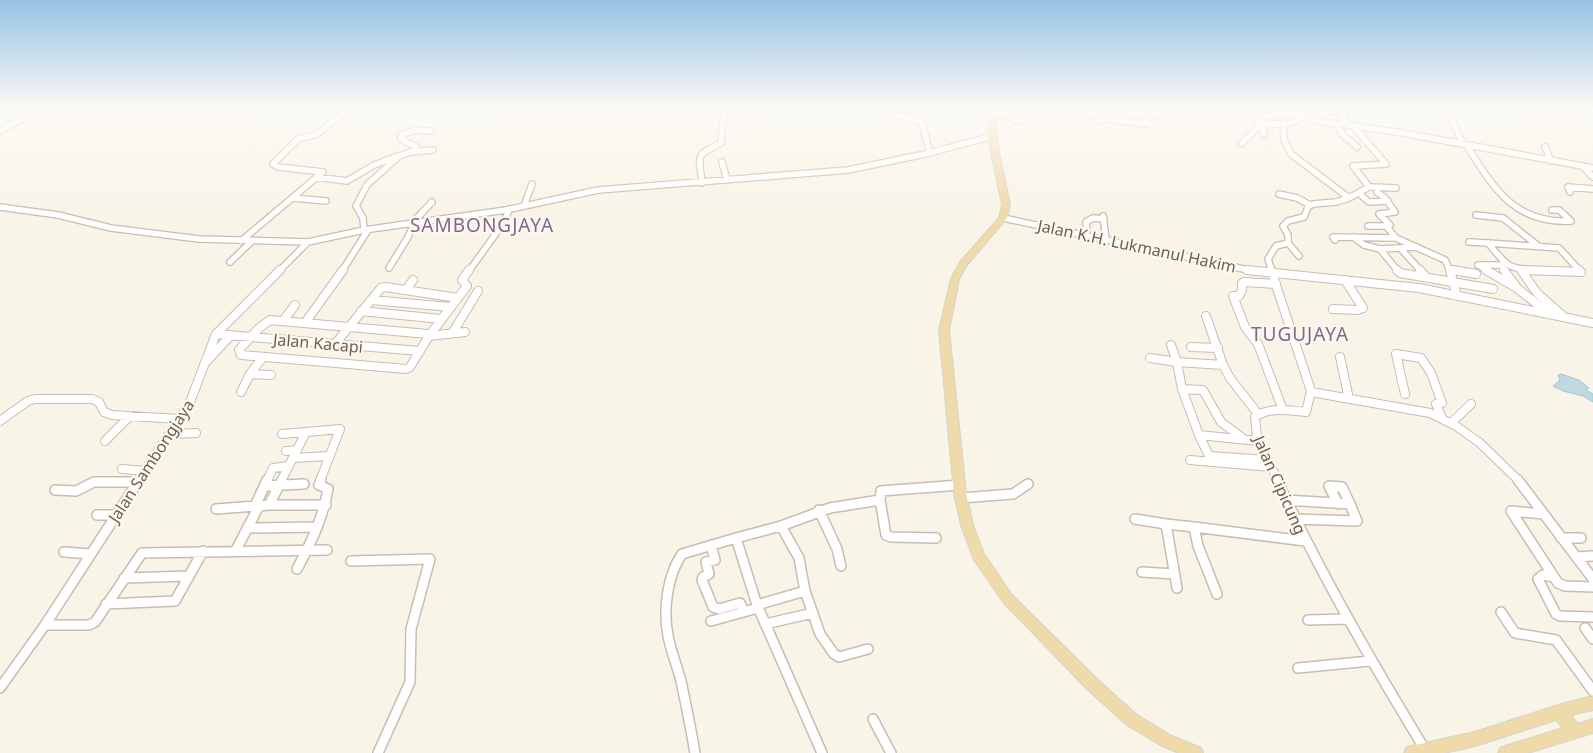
<svg xmlns="http://www.w3.org/2000/svg" width="1593" height="753" font-family="'Noto Sans',sans-serif">
	<rect width="100%" height="100%" fill="#f9f4e8"/>
	<path fill="#bfd9e1" stroke="#a6c8d1" d="M 1561,374 L 1579,380 L 1589,388 L 1586,390 L 1593,394 L 1593,402 L 1583,396 L 1563,391 L 1553,386 L 1560,380 L 1558,375 Z"/>
	<g fill="none" stroke-linecap="round" stroke-linejoin="round">
		<g stroke="#cabcaf" stroke-width="8">
			<path id="minor-far2" d="M 426,108 L 429,108
				M 875,108 L 922,123 L 930,153
				M 1082,108 L 1081,111 L 1100,118 L 1099,122
				M 1275,108 L 1318,121 L 1403,133 L 1593,168
				M 1436,108 L 1451,118 L 1463,144 L 1467,146 C 1494,189 1515,224 1571,221 L 1559,210 L 1552,210
				M 891,110 L 899,112 L 900,109 L 918,110 L 919,108
				M 993,113 L 1005,115 L 1019,121
				M 1100,118 L 1146,124 L 1147,118 L 1166,112 L 1168,108
				M 1309,119 L 1324,112 L 1339,109 L 1345,115 L 1341,116 L 1347,125
				M 1283,123 L 1284,139 L 1291,154 L 1349,198
				M 1337,124 L 1343,135 L 1357,147
				M 1263,125 L 1257,122 L 1259,117 L 1284,113
				M 0,131 L 42,108
				M 1264,135 L 1263,125 L 1291,123 L 1304,117
				M 1241,144 L 1257,128 L 1263,128
				M 1545,147 L 1551,161
				M 418,151 L 416,147 L 401,139 L 401,135 L 416,130 L 431,131
				M 722,162 L 727,180
				M 1582,166 L 1593,177
				M 323,172 L 278,167 L 273,164 L 298,139 L 317,134 L 350,108
				M 316,177 L 347,181 L 374,165 L 398,156
				M 702,183 C 699,155 694,156 721,143 L 724,108
				M 1371,187 L 1396,188
				M 1377,192 L 1385,198 L 1395,212 L 1379,214 L 1390,225 L 1386,226
				M 1570,192 L 1568,187 L 1593,189
				M 1279,194 L 1297,198 L 1310,205
				M 1362,196 L 1369,202 L 1388,201
				M 293,198 L 326,201
				M 524,206 L 532,184
				M 0,207 L 58,215 L 111,228 L 199,239 L 308,242 L 364,230 L 506,210 L 598,190 L 848,170 L 925,154 L 993,136
				M 1476,215 L 1503,218 L 1537,245
				M 1103,216 L 1106,239
				M 1003,218 L 1253,271
				M 1368,226 L 1386,226 L 1396,238 L 1445,260 L 1450,271
				M 364,230 L 363,218 L 356,206 L 367,185 L 399,156 L 410,152 L 433,150
				M 1087,235 L 1086,222 L 1093,218 L 1104,219
				M 1353,237 L 1364,245 L 1380,249
				M 1335,240 L 1333,237 L 1396,238
				M 241,241 L 323,172
				M 1469,242 L 1488,243
				M 1288,243 L 1299,256
				M 1488,243 L 1559,248 L 1580,271
				M 1488,243 C 1510,269 1507,268 1541,271
				M 1401,249 L 1421,271
				M 230,262 L 252,241
				M 1478,265 L 1501,265 L 1505,271
				M 1478,265 L 1488,271
				M 389,268 L 408,237 L 417,218 L 432,202
				M 1449,269 L 1460,271
				M 279,271 L 308,242
				M 342,271 L 368,230
				M 469,271 L 505,221 L 509,209
				M 1272,271 L 1268,259 L 1276,246 L 1288,243 L 1288,235 L 1283,226 L 1288,221 L 1304,217 L 1308,207 L 1313,204 L 1336,202 L 1349,198 L 1369,187 L 1353,166 L 1386,164 L 1353,126
				M 1398,271 L 1380,249 L 1417,247"/>
		</g>
		<g stroke="#cabcaf" stroke-width="10">
			<path id="minor-far1" d="M 1247,270 L 1419,288 L 1593,323
				M 1271,270 L 1311,391 L 1306,412 C 1289,411 1270,406 1255,417 L 1257,437 L 1278,481
				M 1397,270 L 1400,273 L 1493,289
				M 1420,270 L 1426,277
				M 1450,270 L 1457,296
				M 1453,270 L 1476,274
				M 1486,270 L 1515,287
				M 1504,270 L 1518,289 L 1547,312
				M 1521,270 L 1537,293 L 1563,316
				M 1524,270 L 1581,272 L 1579,270
				M 1276,284 L 1244,282 L 1242,283 L 1242,290 L 1239,296 L 1233,296 L 1245,327 L 1258,344 L 1283,410
				M 406,290 L 413,280
				M 371,300 L 451,307
				M 1333,309 L 1357,310 L 1363,308 L 1345,280
				M 361,311 L 441,319
				M 1206,316 L 1223,365 L 1230,378 L 1258,414
				M 270,320 L 428,334 L 429,336 L 410,367 L 406,369 L 241,355 L 239,350 L 258,329 Z
				M 283,321 L 295,305
				M 305,323 L 343,270
				M 453,332 L 478,291
				M 216,334 L 420,351
				M 429,336 L 467,286 L 462,280 L 469,270
				M 429,336 L 465,332
				M 335,344 L 381,288 L 385,287 L 458,298
				M 1171,345 L 1177,362
				M 1191,347 L 1218,348
				M 1340,357 L 1349,399
				M 1150,358 L 1177,362
				M 207,361 L 231,335
				M 250,374 L 271,375
				M 1182,389 L 1177,362 L 1223,365
				M 241,392 L 250,374 L 263,357
				M 1311,392 L 1430,413 L 1456,426 L 1480,443 L 1519,481
				M 1405,394 L 1396,354 L 1421,358 L 1431,373 L 1442,403 L 1436,404 L 1442,418
				M 0,421 L 28,401 L 35,399 L 92,399 L 99,402 L 104,412 L 112,415 L 180,419
				M 1451,423 L 1471,404
				M 170,434 L 196,433
				M 282,434 L 306,432
				M 1199,435 L 1209,456 L 1268,460
				M 1244,439 L 1221,422 L 1203,390 L 1182,389 L 1199,435 L 1258,441
				M 105,441 L 130,416
				M 286,451 L 297,450
				M 293,458 L 329,456
				M 1190,460 L 1271,467
				M 122,469 L 145,471
				M 138,481 L 190,402 L 216,334 L 280,270
				M 267,481 L 273,468 L 289,466
				M 281,481 L 306,432 L 340,429 L 320,481"/>
		</g>
		<g stroke="#cabcaf" stroke-width="12">
			<path id="minor" d="M 1277,480 C 1321,575 1373,664 1427,753
				M 1518,480 L 1593,579
				M 264,486 L 304,484
				M 55,490 L 76,491 L 94,482 L 138,482
				M 961,498 L 1013,494 L 1028,484
				M 1286,500 L 1350,504 L 1357,521 L 1295,519
				M 1338,504 L 1329,486 L 1342,487 L 1350,504
				M 269,505 L 282,480
				M 255,506 L 267,480
				M 216,509 L 269,505 L 326,505
				M 819,510 L 837,549 L 841,566
				M 1543,514 L 1511,511 L 1558,583 L 1565,586 L 1593,587
				M 97,515 L 116,515
				M 1135,519 L 1166,524
				M 781,526 L 830,508 L 880,500
				M 247,528 L 317,527
				M 936,538 L 891,537 L 886,535 L 880,500 L 881,491 L 960,485
				M 1561,538 L 1581,538
				M 711,545 L 715,560 L 706,562 L 709,574 L 703,577 L 702,580 L 713,607 L 719,609 L 740,603 L 744,612
				M 236,550 L 259,506
				M 64,552 L 90,554
				M 1576,557 L 1593,556
				M 351,561 L 430,559 L 411,629 L 410,682 L 378,753
				M 297,569 C 311,543 323,518 328,489 L 319,485 L 321,480
				M 1142,572 L 1175,574
				M 1554,577 L 1543,575 L 1538,579 L 1556,614 L 1560,616 L 1593,617
				M 124,578 L 189,576
				M 1177,588 L 1166,524 L 1194,527
				M 1217,594 L 1198,546 L 1194,527 L 1305,541
				M 106,604 L 175,601 L 203,551
				M 757,605 L 805,591
				M 1501,612 L 1515,633 L 1556,640 L 1593,691
				M 1308,620 L 1347,619
				M 711,621 L 758,608
				M 765,624 L 813,613
				M 45,625 L 89,625 L 95,622 L 142,553 L 327,550
				M 1585,628 L 1593,639
				M 1298,668 L 1370,661
				M 0,688 L 45,625 L 139,480
				M 873,719 L 891,753
				M 695,753 C 691,729 686,705 681,681 C 677,666 671,651 668,636 C 663,610 667,576 682,554 L 736,538
				M 822,753 L 757,605 L 736,538 L 781,526 L 799,558 L 805,591 L 820,634 L 834,654 L 839,657 L 868,649"/>
		</g>
		<g stroke="#d7d2ce" stroke-width="2">
			<path id="major" d="M 990,108 L 996,108 L 997,142 L 1010,205 L 1007,218 L 967,265 L 959,279 L 949,330 L 966,493 L 973,525 L 984,554 L 1012,595 L 1097,679 L 1137,715 L 1172,736 L 1201,748 L 1203,753 L 1179,753 L 1162,746 L 1127,725 L 1087,689 L 1004,603 L 974,560 L 961,525 L 954,493 L 939,330 L 951,279 L 960,262 L 999,218 L 1002,205 L 989,142 Z
				M 1593,696 L 1593,710 L 1571,715 L 1578,724 L 1593,719 L 1593,733 L 1528,753 L 1498,753 L 1500,748 L 1505,746 L 1563,728 L 1556,720 L 1475,746 L 1444,753 L 1404,753 L 1406,748 L 1411,746 L 1475,732 L 1558,705 Z"/>
		</g>
		<use href="#minor-far2" stroke="#fff" stroke-width="5.5"/>
		<use href="#minor-far1" stroke="#fff" stroke-width="8"/>
		<use href="#minor" stroke="#fff" stroke-width="9"/>
		<use href="#major" fill="#efdaa9" fill-rule="evenodd"/>
	</g>
	<linearGradient id="sky" x2="0" y2="1"><stop stop-color="#97c3e5"/><stop offset="0.51" stop-color="#fcfaf5"/><stop offset="1" stop-color="#fcfaf5" stop-opacity="0"/></linearGradient>
	<rect width="1593" height="213" fill="url(#sky)"/>
	<g text-anchor="middle" stroke-width="4.5" stroke-linejoin="round" paint-order="stroke">
		<g font-size="16" fill="#705d4f" stroke="#fdf8ee">
			<text transform="translate(1137 246) rotate(12)" y="6">Jalan K.H. Lukmanul Hakim</text>
			<text transform="translate(318 343) rotate(5)" y="6">Jalan Kacapi</text>
			<text transform="translate(151 461) rotate(-57)" y="6">Jalan Sambongjaya</text>
			<text transform="translate(1280 485) rotate(66)" y="6">Jalan Cipicung</text>
		</g>
		<g font-size="19" letter-spacing="1" fill="#82678c" stroke="#fdf8ee">
			<text x="482" y="232">SAMBONGJAYA</text>
			<text x="1300" y="341">TUGUJAYA</text>
		</g>
	</g>
</svg>
